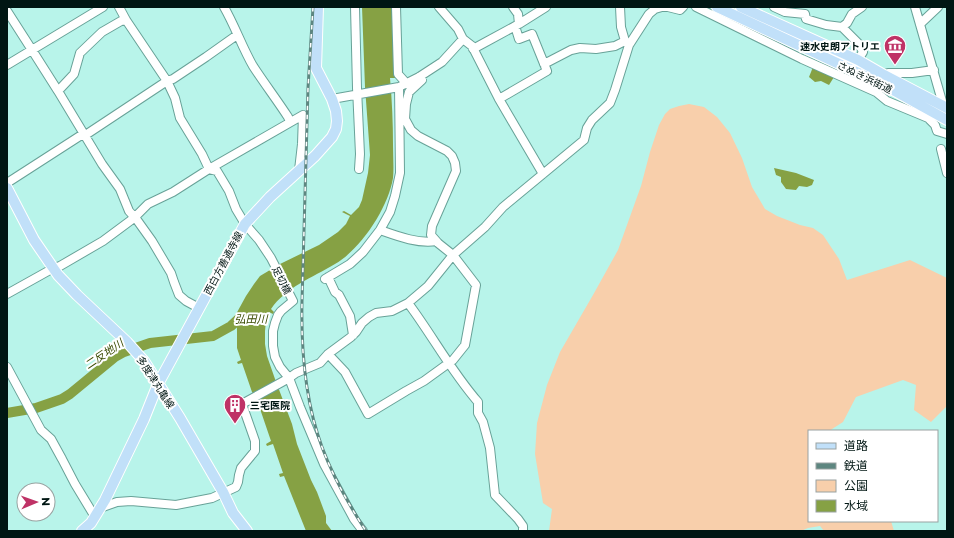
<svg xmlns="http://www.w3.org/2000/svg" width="954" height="538" font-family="Montserrat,'Noto Sans JP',sans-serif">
	<rect width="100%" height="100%" fill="#b8f4ea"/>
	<path fill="#f8cfab" d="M 689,104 L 704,107 L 717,117 L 730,133 L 742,158 L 752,187 L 765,209 L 777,216 L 800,225 L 813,228 L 823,235 L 839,259 L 847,280 L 910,260 L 947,278 L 947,406 L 931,422 L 914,410 L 916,385 L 903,380 L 856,397 L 843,422 L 829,431 L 809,431 L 809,521 L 891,521 L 894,531 L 824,531 L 820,526 L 808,528 L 801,531 L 549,531 L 552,509 L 543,503 L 535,454 L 537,423 L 547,385 L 560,352 L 593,295 L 618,250 L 641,186 L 650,152 L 659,125 L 665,114 L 670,109 L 679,106 Z"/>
	<path fill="#86a144" d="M 362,7 L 392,7 L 395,78 L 390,78 C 392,101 393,123 393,145 C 393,156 394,168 393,178 C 388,208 361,249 335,264 C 312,278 286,287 271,309 L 274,312 L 273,314 L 269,312 L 266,321 L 265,331 L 265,344 L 267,356 L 275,379 L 292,424 L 297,444 L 311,480 L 317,492 L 326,516 L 326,523 L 332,531 L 306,531 L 284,476 L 280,477 L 279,474 L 283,473 L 273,444 L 267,446 L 266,444 L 271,441 L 257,400 L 252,392 L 242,363 L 238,364 L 237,362 L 241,360 L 237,348 L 237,329 L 235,316 L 246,296 L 254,284 L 260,276 L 280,264 L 319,245 L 338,232 L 346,224 L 350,216 L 342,212 L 344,211 L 351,215 L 359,207 L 362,200 L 368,173 L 370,155 L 365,87 Z
		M 813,67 L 834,77 L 829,85 L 821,81 L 815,82 L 809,77 Z
		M 774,168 L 796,173 L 814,180 L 812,185 L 807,187 L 799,186 L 796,190 L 786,189 L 781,182 L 781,177 L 776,175 Z"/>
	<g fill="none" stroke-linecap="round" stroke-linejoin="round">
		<path stroke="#86a144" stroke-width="10" d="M 7,413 L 36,408 L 62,399 L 70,394 L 115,357 L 124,352 L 150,343 L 213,336 L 231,326 L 245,313"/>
		<g stroke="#68a298" stroke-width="10">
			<path id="minor" d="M 119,7 L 126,20 L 167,81 L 175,98 L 180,118 L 202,154 L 209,169 L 217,171 L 229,191 L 236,209 L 245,224 L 259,240 L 271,258 L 293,301 L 281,311 L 278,315 L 275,323 L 273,331 L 273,346 L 275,357 L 280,367 L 289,378 L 300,407 L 324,464 L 354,519 L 363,531
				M 224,7 C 235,26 242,47 253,66 C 264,83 277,100 288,117 L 290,122
				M 355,7 L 357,88 L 360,154 L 359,169
				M 396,7 L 398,74 L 407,84
				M 439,7 L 458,29 L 463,39 L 472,46 L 473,49 L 519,24 L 546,7
				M 513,7 L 518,14 L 519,24
				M 620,7 L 621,27 L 625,41 L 628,44
				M 696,7 L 802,59 L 876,92 L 887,101 L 928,118 L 935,125 L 937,131 L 947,134
				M 774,7 L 785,12 L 805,14 L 806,19 L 826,25 L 842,27 L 859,44 L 863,52 L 858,60
				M 915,7 L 944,108
				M 7,11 L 32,50 L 58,91 L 102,164 L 120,189 L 129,211 L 137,220 L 152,241 L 171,273 L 174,282 L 179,295 L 186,301 L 199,308
				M 920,24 L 938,7
				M 842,27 L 847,23 L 852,14 L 862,7
				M 472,46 L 499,99 L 543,174
				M 544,64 L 571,50 L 580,48 L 596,49 L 615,46 L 625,41
				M 7,65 L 103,7
				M 884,75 L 888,73 L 912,73 L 934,70
				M 58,91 L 74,74 L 80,53 L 102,32 L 121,21 L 126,20
				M 332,99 L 399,87 L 419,77 L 442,62 L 463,39
				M 499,99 L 547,71 L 532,34 L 519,39 L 515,26
				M 941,149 L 947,173
				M 7,183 L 83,134 L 87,134 L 167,81 L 173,79 L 206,57 L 237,35
				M 380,230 C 397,236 418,244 436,241
				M 328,277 L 335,292 L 339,295 L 350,316 L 353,335
				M 325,279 L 350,264 L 363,252 L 380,230 L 390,212 L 395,196 L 400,173 L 399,87
				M 7,294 L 50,270 L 60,266 L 103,241 L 134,218 L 148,204 L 173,192 L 209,169 L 303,115 L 302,144 L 299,170
				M 408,303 C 432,335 451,371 478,402 L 478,413 L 483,422 L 490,448 L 495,495 L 518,519 L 523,526 L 523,531
				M 328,354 L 345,372 L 368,414 L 406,391 L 424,381 L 453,360 L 465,345 L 476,285 L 453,255 L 438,243 L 431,235 L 432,226 L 456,171 L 455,163 L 452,156 L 447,151 L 418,136 L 411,130 L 405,119 L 406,104 L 409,92 L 422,80 L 419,77
				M 7,367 L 41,430 L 51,439 L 62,459 L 75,484 L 95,517
				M 100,508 L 117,502 L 131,501 L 176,505 L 212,498 L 236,487 L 238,482 L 239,475 L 241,468 L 255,451 L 255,441 L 242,404 L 282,382 L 289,378 L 296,373 L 320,363 L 328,354 L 351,337 L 356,332 L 362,323 L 369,317 L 376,313 L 392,311 L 408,303 L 428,286 L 453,255 L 485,227 L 503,207 L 584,140 L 587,128 L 592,120 L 610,103 L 615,90 L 629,45 L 649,14 L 655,9 L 662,7 L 668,7 L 680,10 L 683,7"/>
		</g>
		<g stroke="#fff" stroke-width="12">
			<path id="major" d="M 717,7 L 882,84 L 947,120
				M 741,7 L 858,60 L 884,75 L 947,108
				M 7,188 L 34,240 L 58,275 L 77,295 L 127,342 L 144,361 L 180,418 L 223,492 L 233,513 L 247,531
				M 82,531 L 91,523 L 105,500 L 144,419 L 158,384 L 245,224 L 270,197 L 315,156 L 332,137 L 336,129 L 337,121 L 336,111 L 332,99 L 316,68 L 318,7"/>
		</g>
		<use href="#minor" stroke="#fff" stroke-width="8"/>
		<use href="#major" stroke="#c1e0f9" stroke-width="10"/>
		<g stroke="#5d8680" stroke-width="3">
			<path id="rail" d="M 313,7 L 308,88 L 302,302 C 301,351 305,401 322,447 C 333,477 349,505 366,531"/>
		</g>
		<use href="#rail" stroke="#fff" stroke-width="1.5" stroke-dasharray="4.5" stroke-linecap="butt"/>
	</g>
	<defs>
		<g id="museum-pin" transform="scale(1.15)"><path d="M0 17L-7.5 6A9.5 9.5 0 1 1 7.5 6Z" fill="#bf3266" stroke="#fff"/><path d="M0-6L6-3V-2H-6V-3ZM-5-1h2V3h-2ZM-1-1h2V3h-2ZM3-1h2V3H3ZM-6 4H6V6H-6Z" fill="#fff"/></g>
		<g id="building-pin" transform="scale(1.15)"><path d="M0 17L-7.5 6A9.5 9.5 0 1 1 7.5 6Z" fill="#bf3266" stroke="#fff"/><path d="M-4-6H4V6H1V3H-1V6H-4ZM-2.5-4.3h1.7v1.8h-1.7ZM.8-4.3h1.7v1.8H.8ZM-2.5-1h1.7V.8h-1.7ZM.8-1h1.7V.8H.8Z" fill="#fff"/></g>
	</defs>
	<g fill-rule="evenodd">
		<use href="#museum-pin" x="895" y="46"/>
		<use href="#building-pin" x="235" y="405"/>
	</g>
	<g text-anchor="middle" stroke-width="4" stroke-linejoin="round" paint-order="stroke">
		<g font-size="10" font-weight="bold" fill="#001613" stroke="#fff" text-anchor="end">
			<text x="880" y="50">速水史朗アトリエ</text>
			<text x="250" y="409" text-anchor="start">三宅医院</text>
		</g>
		<g font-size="10" fill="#001613" stroke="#fff">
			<text transform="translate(865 77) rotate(26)" y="4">さぬき浜街道</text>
			<text transform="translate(223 263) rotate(-62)" y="4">西白方善通寺線</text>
			<text transform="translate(282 280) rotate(63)" y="4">足切橋</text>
			<text transform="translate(156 382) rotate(57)" y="4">多度津丸亀線</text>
		</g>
		<g font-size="11" font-style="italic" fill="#3a4b02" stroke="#fff">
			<text x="251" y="323">弘田川</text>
			<text transform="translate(104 354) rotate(-34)" y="4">二反地川</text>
		</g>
	</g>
	<rect width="954" height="538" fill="none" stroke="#001613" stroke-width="16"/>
	<rect x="808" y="430" width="130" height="92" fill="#ffffff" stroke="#99a2a1"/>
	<rect x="816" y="443" width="20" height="6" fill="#c1e0f9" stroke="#99a2a1"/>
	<text x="844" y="450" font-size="12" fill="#001613">道路</text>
	<rect x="816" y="463" width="20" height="6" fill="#5d8680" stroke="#99a2a1"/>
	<text x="844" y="470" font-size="12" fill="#001613">鉄道</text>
	<rect x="816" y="480" width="20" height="12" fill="#f8cfab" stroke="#99a2a1"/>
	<text x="844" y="490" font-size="12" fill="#001613">公園</text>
	<rect x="816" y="500" width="20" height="12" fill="#86a144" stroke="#99a2a1"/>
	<text x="844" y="510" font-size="12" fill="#001613">水域</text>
	<g transform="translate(36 502) rotate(88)"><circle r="19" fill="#ffffff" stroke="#99a2a1"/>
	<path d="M0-3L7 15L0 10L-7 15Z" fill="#bf3266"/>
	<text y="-6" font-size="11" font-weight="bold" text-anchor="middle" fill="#001613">N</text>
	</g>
</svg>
